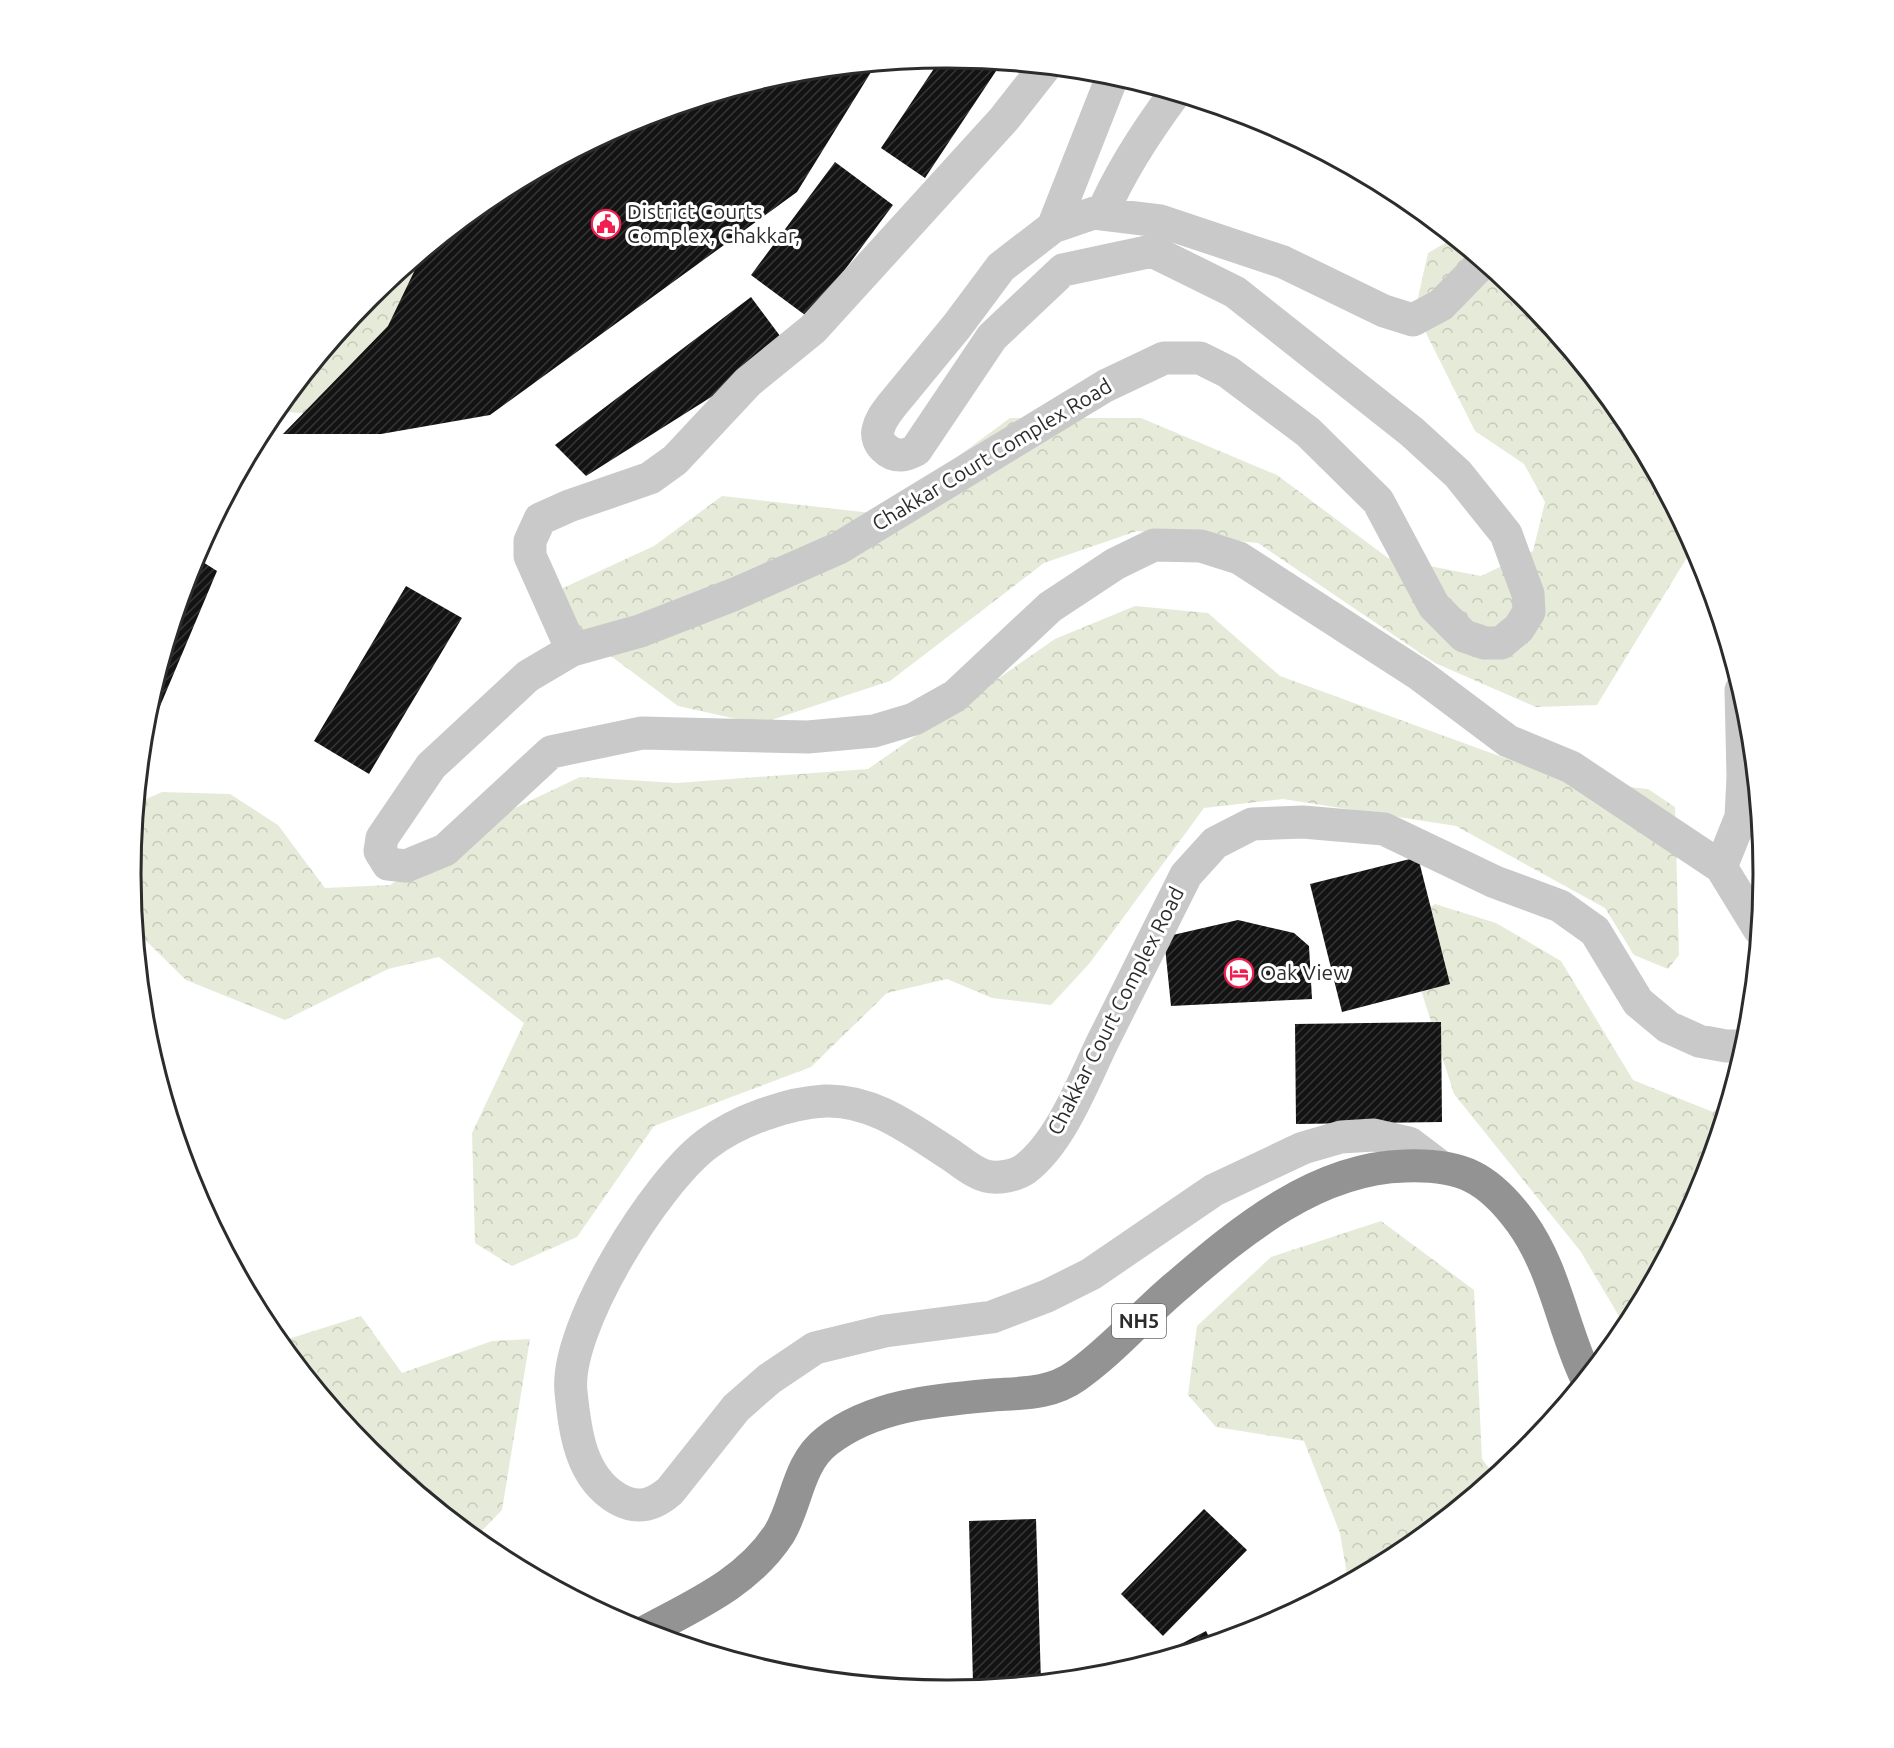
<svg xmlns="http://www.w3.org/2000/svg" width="1894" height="1748" font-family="Ubuntu,sans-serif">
	<defs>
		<pattern id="forest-crowns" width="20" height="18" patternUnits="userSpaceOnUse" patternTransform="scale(1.5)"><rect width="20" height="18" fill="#e5ebd8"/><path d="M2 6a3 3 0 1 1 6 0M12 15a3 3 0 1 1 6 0" fill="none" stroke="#c5caba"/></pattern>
		<pattern id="building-hatch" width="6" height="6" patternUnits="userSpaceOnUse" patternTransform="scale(1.5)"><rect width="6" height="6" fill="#131313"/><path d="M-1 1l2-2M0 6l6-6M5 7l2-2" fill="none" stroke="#363636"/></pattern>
	</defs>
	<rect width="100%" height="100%" fill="#fff"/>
	<path fill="url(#forest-crowns)" d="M 1454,238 L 1525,297 L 1626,420 L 1694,546 L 1597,705 L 1536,707 L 1435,663 L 1258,543 L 1137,531 L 1044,563 L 890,681 L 759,724 L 678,706 L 557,616 L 563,588 L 654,546 L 722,496 L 880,514 L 1010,418 L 1141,418 L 1277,475 L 1388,558 L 1481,576 L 1533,551 L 1545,502 L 1524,464 L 1475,431 L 1415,311 L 1428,253 Z
		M 430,246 L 438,272 L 313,414 L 275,411 L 370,296 Z
		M 1135,606 L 1208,613 L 1280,676 L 1565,780 L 1648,789 L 1675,807 L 1679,955 L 1668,969 L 1634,955 L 1605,908 L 1456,826 L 1283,799 L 1204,808 L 1089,964 L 1051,1005 L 992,998 L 947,979 L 887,993 L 811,1067 L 654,1126 L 577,1237 L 512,1266 L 475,1243 L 472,1133 L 524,1023 L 439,957 L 388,969 L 285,1020 L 186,980 L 136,931 L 130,874 L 137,803 L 162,792 L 230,794 L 278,825 L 325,888 L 390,885 L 483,823 L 580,777 L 677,783 L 868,769 L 1055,639 Z
		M 1760,832 L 1764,874 L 1757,943 L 1753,862 Z
		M 1435,904 L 1496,923 L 1561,961 L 1633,1080 L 1713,1112 L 1728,1099 L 1702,1187 L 1626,1328 L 1581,1252 L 1454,1094 L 1401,927 Z
		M 1381,1221 L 1474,1290 L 1482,1459 L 1495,1476 L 1401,1553 L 1348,1581 L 1340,1533 L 1304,1441 L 1216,1427 L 1188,1395 L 1197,1326 L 1271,1257 Z
		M 361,1316 L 402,1373 L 492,1341 L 530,1339 L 502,1510 L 475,1538 L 369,1451 L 279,1342 Z"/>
	<path fill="url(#building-hatch)" d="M 947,57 L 1002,62 L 925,178 L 881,148 L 941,58 Z
		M 876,64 L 797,192 L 490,415 L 381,434 L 283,434 L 388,326 L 423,253 L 493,195 L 635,119 L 788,73 Z
		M 835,162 L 893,205 L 809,318 L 751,275 Z
		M 751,297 L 789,348 L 586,476 L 555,445 Z
		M 195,557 L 217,571 L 142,749 L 146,714 Z
		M 406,586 L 462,618 L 369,774 L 314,741 Z
		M 1418,857 L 1450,984 L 1342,1012 L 1310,884 Z
		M 1238,920 L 1294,933 L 1309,946 L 1312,999 L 1171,1006 L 1164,937 Z
		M 1441,1022 L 1442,1122 L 1296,1124 L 1295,1024 Z
		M 1204,1509 L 1247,1550 L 1163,1636 L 1121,1594 Z
		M 1036,1519 L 1041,1682 L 973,1684 L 969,1521 Z
		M 1206,1631 L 1212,1643 L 1145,1664 L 1144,1663 Z
		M 840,1672 L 845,1681 L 828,1679 Z"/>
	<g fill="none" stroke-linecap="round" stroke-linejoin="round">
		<path stroke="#c9c9c9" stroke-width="33" d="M 1102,214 C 1121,170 1146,132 1175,93
			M 1053,227 L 1113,75
			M 1483,262 L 1441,305 L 1413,320 L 1384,311 L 1283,262 L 1160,221 L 1094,213 L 1053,227 L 1001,267 L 957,326 L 892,405 C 886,413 880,420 878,430 C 875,443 889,456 902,455 C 906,455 912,452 916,450 L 992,337 L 1063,270 L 1152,251 L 1235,292 L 1412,432 L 1458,474 L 1506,534 L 1528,594 L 1529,612 L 1519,628 L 1501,643 L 1485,643 L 1464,636 L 1434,606 L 1378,501 L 1308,432 L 1228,372 L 1200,358 L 1164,358 L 1105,386 L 839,548 L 735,594 L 640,631 L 572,650 L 528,676 L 431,766 L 382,838 L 380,851 L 388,864 L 406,866 L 445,850 L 551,752 L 642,733 L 808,737 L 874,731 L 914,719 L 955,696 L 1050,607 L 1115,564 L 1154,545 L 1201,546 L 1239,558 L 1420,675 L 1508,741 L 1571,767 L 1721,867 L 1759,929
			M 572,650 L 530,556 L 530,541 L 540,519 L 569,506 L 650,478 L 675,460 L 748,382 L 813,329 L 1004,119 L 1045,67
			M 1721,867 L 1741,817 L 1743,777 L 1741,690
			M 1438,1165 L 1409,1143 L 1374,1135 L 1341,1137 L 1303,1148 L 1214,1190 L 1091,1274 L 1047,1296 L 992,1317 L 885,1331 L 815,1348 L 769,1379 L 736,1408 L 670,1491 C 654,1505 638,1510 618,1499 C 580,1477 575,1431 571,1392 C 564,1328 656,1182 707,1144 C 737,1121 787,1103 825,1101 C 873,1099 913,1131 951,1155 C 961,1162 974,1173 986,1176 C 997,1179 1015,1176 1025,1169 C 1061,1142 1084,1080 1103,1041 C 1131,986 1158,930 1186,875 L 1215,843 L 1252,824 L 1303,822 L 1384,829 L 1495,882 L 1560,906 L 1595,931 L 1638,1002 L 1668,1027 L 1699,1041 L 1726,1046 L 1745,1046"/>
		<path stroke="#939393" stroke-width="33" d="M 645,1632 C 695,1605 747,1583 779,1534 C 797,1505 797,1464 827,1441 C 873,1405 936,1400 993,1395 C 1023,1393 1051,1394 1076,1376 C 1113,1350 1143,1314 1178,1285 C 1242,1230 1317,1168 1405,1166 C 1461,1164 1488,1177 1521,1222 C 1555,1269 1562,1326 1586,1377"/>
	</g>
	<defs>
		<g id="civic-ring" transform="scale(1.5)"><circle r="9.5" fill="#fff" stroke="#f11f50" stroke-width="1.5"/><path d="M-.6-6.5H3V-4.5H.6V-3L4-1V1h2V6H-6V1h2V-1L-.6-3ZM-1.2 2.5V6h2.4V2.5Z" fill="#f11f50"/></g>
		<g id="hotel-ring" transform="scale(1.5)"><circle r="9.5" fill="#fff" stroke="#f11f50" stroke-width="1.5"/><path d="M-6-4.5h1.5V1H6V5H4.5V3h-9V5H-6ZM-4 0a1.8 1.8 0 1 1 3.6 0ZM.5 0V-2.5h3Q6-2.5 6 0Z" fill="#f11f50"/></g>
	</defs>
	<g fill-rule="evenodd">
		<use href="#civic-ring" x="606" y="224"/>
		<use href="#hotel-ring" x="1239" y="973"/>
	</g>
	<g text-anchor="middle" stroke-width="6" stroke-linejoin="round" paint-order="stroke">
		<rect fill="#fff" stroke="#6b6b6b" stroke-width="1.5" x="1112" y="1304" width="54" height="34" rx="4.5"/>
		<g font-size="20" font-weight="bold" fill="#2c2c2c">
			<text x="1139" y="1328">NH5</text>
		</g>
		<g font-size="21" fill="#2c2c2c" stroke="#fff" text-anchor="start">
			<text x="627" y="219">District Courts<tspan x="627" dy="24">Complex, Chakkar,</tspan></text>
			<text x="1260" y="980">Oak View</text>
		</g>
		<g font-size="21" fill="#2c2c2c" stroke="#fff">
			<text transform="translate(992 455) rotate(-31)" y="7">Chakkar Court Complex Road</text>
			<text transform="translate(1116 1011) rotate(-63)" y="7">Chakkar Court Complex Road</text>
		</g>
	</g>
	<path d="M0 0H1894V1748H0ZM141 874a806 806 0 1 1 1612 0a806 806 0 1 1-1612 0Z" fill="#fff" fill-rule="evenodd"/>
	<path fill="none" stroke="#2c2c2c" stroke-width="3" d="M141 874a806 806 0 1 1 1612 0a806 806 0 1 1-1612 0Z"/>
</svg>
